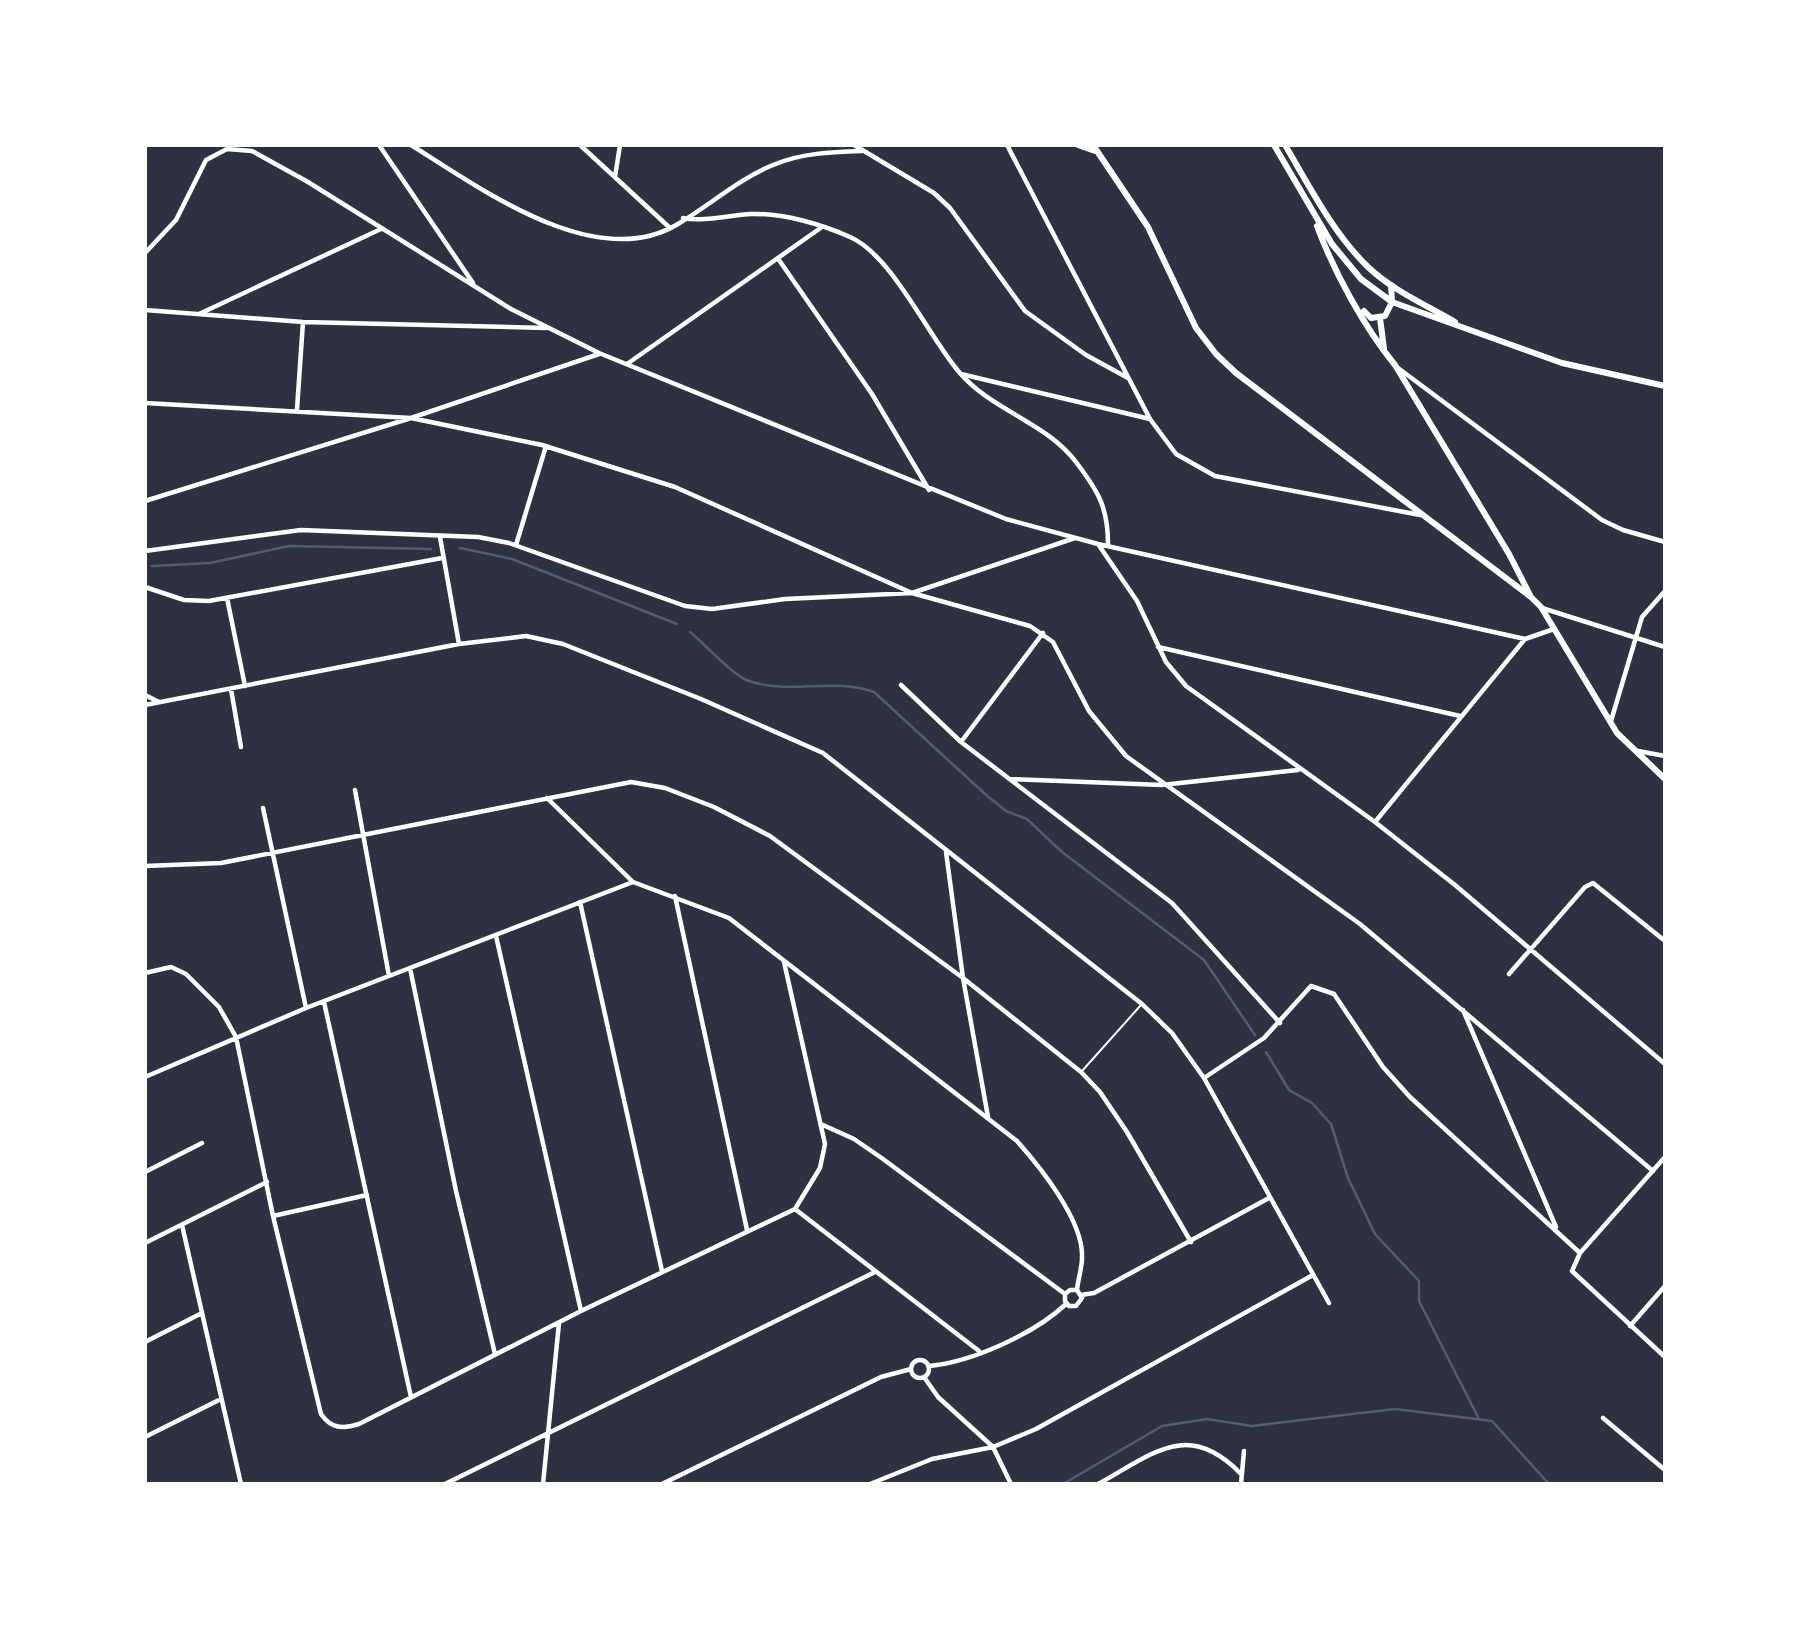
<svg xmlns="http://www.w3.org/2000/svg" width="1810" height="1629" font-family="Karla,sans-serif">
	<rect width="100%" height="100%" fill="#2d3142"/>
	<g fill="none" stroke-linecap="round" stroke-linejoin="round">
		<path stroke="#4f5d75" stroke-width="2.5" d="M 460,548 L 512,559 L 677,624
			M 152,566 L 210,563 L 289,546 L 431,549
			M 690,632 C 705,644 733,676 749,681 C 790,695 833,677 874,692 L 985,794 L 1006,811 L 1027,819 L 1062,852 L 1204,960 L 1255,1035
			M 1266,1052 L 1289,1090 L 1312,1103 L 1331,1124 L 1348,1178 L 1375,1234 L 1419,1281 L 1419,1301 L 1479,1419
			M 1063,1484 L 1162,1426 L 1207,1419 L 1252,1426 L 1395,1409 L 1492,1421 L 1549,1484"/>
		<path stroke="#fff" stroke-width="2" d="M 1082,1071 L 1141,1005"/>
		<path stroke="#fff" stroke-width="4.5" d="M 379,145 L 473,283
			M 411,145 C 480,188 596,274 678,224 C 710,205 739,179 773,165 C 801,153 832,152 862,151
			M 580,145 L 670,228
			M 854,145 L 934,193 L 950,208 L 1025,311 L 1086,355 L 1128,378
			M 1007,145 L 1150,419 L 1176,454 L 1215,476 L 1420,515
			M 615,177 L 620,145
			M 683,218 C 703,222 730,215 751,214 C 783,213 821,224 850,237 C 892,255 928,336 959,372 C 992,411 1046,422 1076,462 C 1098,491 1108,507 1108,544
			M 145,253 L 176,220 L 206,160 L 227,149 L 252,151 L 308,182 L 511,309 L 599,353 L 1006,519 L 1098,544 L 1525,639
			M 779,260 L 872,394 L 929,490
			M 145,310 L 303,322 L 546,328
			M 199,314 L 381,229
			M 627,364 L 822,227
			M 1398,368 L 1602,520 L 1623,530 L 1665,542
			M 961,374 L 1150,419
			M 145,403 L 411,418 L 542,445 L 675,487 L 912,593 L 1030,626 L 1053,642 L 1089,711 L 1126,756 L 1360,924 L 1653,1171
			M 297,409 L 303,322
			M 145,501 L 411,418 L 599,354
			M 440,537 L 459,644
			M 1098,544 L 1137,601 L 1166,662 L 1186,686 L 1375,822 L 1455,885 L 1665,1064
			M 516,545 L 546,446
			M 145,551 L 301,530 L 478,537 L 509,543 L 685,606 L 712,609 L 785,599 L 912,593 L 1075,538
			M 145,587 L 184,600 L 209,601 L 442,558
			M 227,598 L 245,686
			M 1542,608 L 1665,647
			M 1158,647 L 1460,716
			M 901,685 L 961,742 L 1172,903 L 1280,1023
			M 231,689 L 241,747
			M 145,695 L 159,702
			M 145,705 L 459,644 L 526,636 L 563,644 L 701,699 L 823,753 L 1142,1004 L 1172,1033 L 1204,1078 L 1329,1303
			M 1611,721 L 1642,617 L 1665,591
			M 961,742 L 1043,633
			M 1638,751 L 1665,756
			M 1010,779 L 1162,785 L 1298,770
			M 355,790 L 389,976
			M 547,798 L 633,882
			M 263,808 L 306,1008
			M 1375,822 L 1525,639 L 1554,629
			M 946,852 L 963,978 L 988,1117
			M 145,866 L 221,863 L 631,782 L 665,788 L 714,807 L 770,836 L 963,978 L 1081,1072 L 1100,1092 L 1127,1132 L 1191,1242
			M 675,896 L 747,1230
			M 580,902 L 662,1271
			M 496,936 L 581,1311
			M 410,968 L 456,1191 L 495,1354
			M 145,973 L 171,967 L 186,974 L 219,1007 L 236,1037 L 273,1216 L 321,1414 C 331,1429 343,1429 359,1424 L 581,1311 L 795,1209 L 820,1168 L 825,1144 L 784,962
			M 1509,974 L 1585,887 L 1593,883 L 1665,941
			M 324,1002 L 411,1397
			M 1463,1010 L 1556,1227
			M 145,1077 L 306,1008 L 633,882 L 729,918 L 1017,1141 C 1040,1167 1084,1221 1082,1258 C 1082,1268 1078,1279 1077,1290 L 1082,1298 L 1076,1306 L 1069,1306 L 1065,1301 L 1065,1294 L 1070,1290 L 1077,1290
			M 1204,1078 L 1264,1038 L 1311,986 L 1334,994 L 1383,1067 L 1410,1097 L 1580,1253
			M 823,1125 L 854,1139 L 883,1159 L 1065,1294
			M 1665,1157 L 1580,1253 L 1572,1271 L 1665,1357
			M 145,1172 L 202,1143
			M 795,1209 L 979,1351
			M 273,1216 L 367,1195
			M 182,1225 L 241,1484
			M 145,1243 L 267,1182
			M 1081,1295 L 1094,1293 L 1269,1198
			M 1630,1326 L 1665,1286
			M 145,1342 L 202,1313
			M911 1369a9 9 0 1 1 18 0a9 9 0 1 1-18 0Z
			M 929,1366 C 972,1362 1034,1334 1066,1304
			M 924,1377 L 938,1397 L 993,1447 L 1011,1484
			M 1603,1418 L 1665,1470
			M 145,1437 L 221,1399
			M 445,1484 L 875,1272
			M 543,1484 L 559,1323
			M 662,1484 L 881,1377 L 911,1369
			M 870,1484 L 932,1459 L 993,1447 L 1036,1429 L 1313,1275
			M 1098,1484 C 1153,1454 1188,1419 1241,1474
			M 1241,1484 L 1244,1451"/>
		<path stroke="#fff" stroke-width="6" d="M 1078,145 L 1095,151
			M 1093,145 L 1148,227 L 1196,328 L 1216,354 L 1236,373 L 1531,597 L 1541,607 L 1617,733 L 1665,779
			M 1274,145 L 1332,244 L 1361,279 L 1392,302 L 1562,363 L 1665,386
			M 1285,145 C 1310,187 1333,233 1368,267 C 1392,290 1426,305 1455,322
			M 1317,226 C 1334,272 1364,327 1395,365 L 1509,554 L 1530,595
			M 1364,311 L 1371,318 L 1385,316 L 1392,302 L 1391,285
			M 1380,318 L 1384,349"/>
	</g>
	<rect width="1810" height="1629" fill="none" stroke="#ffffff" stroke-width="294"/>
</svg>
